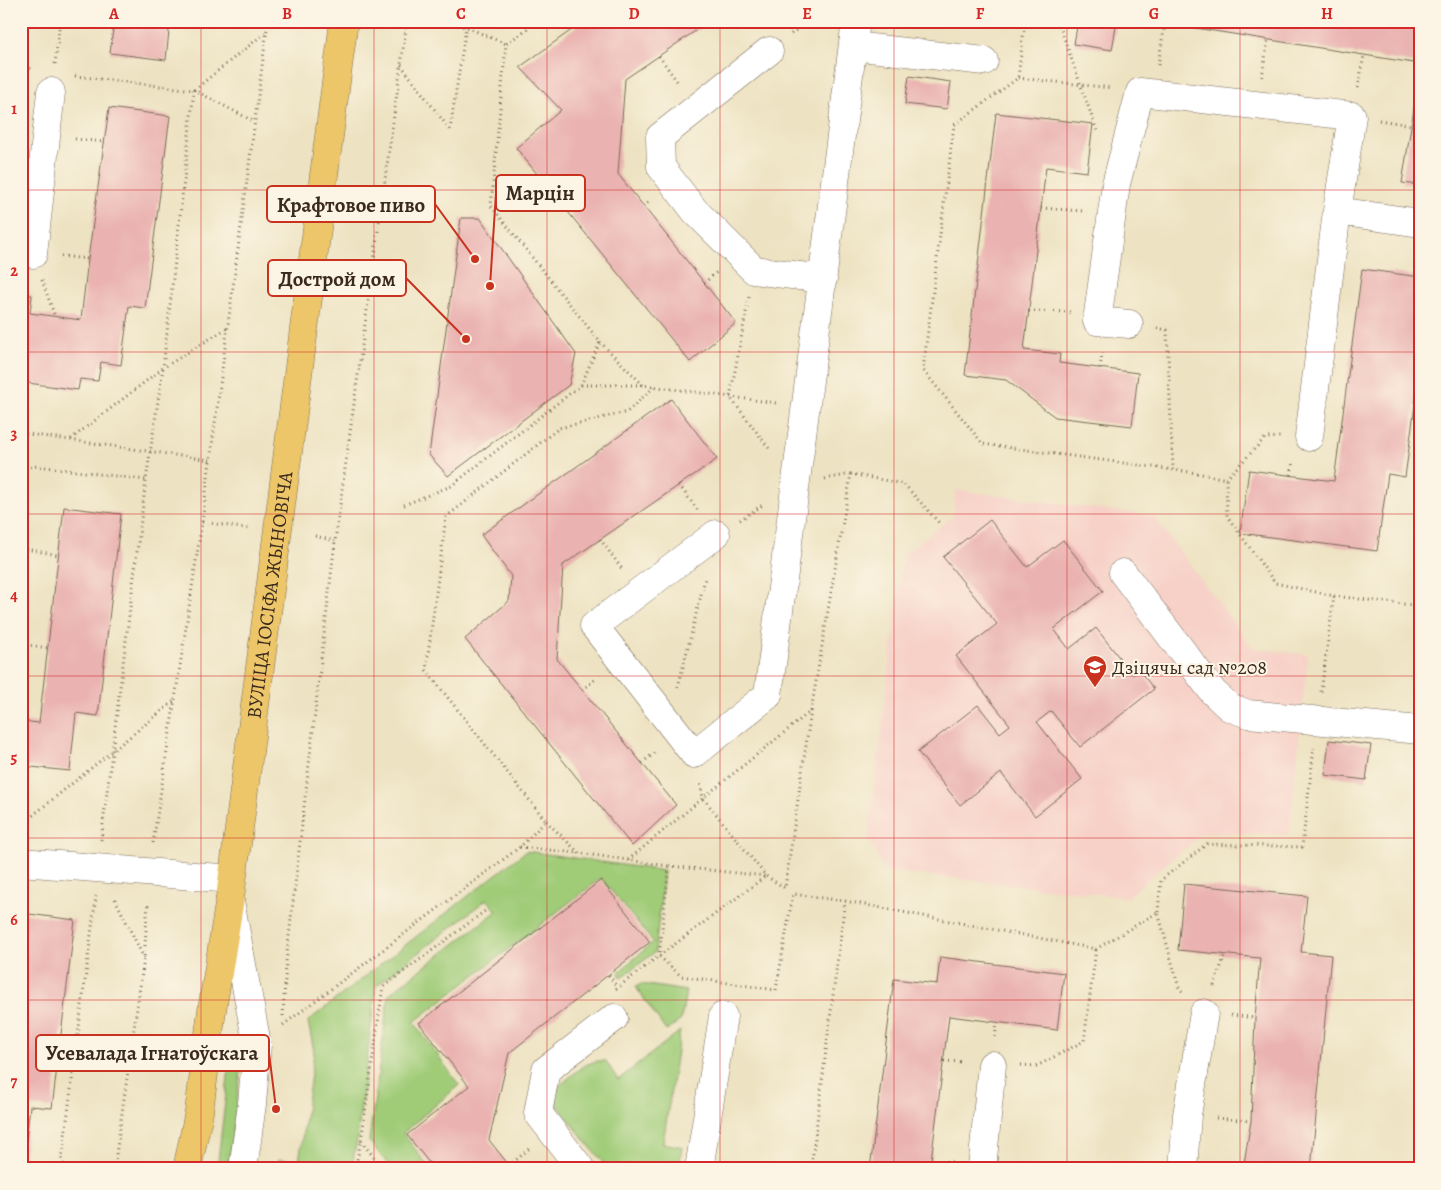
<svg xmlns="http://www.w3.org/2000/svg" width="1441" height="1190" font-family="Alegreya,serif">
	<rect width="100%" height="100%" fill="#fcf5e5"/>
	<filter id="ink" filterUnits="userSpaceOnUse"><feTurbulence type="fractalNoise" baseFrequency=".02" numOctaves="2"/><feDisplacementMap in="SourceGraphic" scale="10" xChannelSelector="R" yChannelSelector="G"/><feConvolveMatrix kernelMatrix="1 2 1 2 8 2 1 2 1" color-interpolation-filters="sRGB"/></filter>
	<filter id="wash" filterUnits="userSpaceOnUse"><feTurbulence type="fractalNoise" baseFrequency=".0096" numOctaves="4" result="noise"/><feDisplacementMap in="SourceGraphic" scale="20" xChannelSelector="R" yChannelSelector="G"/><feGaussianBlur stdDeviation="1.12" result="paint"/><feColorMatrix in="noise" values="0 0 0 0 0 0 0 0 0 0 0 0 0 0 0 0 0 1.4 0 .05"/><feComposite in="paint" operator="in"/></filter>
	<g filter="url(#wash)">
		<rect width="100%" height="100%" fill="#ede2c1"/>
		<path fill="#f7d1c8" d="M 956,490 L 1153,516 L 1253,648 L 1308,655 L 1289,834 L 1203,833 L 1127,897 L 885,871 L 868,838 L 903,555 L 953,516 Z"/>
		<path fill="#a0cc78" stroke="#6e7b4b" d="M 526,851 L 664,871 L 655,952 L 621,978 L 619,972 L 653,942 L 601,878 L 414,1022 L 459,1085 L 403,1133 L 430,1169 L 392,1169 L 369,1141 L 389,994 L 497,911 L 487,899 L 376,986 L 357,1140 L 351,1169 L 277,1169 L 279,1159 L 299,1162 L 314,1052 L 308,1021 Z
			M 641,984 L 686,991 L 681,1020 L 666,1031 L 636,987 Z
			M 680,1031 L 663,1143 L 682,1147 L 679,1169 L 608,1169 L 557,1105 L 556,1094 L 559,1086 L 583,1066 L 596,1061 L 606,1061 L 618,1080 Z
			M 232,1043 L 241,1047 L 243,1054 L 228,1169 L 217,1169 Z"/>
		<g id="blocks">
			<path fill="#eab2b0" d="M 114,21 L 170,21 L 166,60 L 110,53 Z
				M 584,21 L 710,21 L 625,79 L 618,174 L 736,323 L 690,362 L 516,148 L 561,110 L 520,67 Z
				M 1078,21 L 1117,21 L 1112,50 L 1074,44 Z
				M 1158,21 L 1420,21 L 1420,64 L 1158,22 Z
				M 909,76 L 951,82 L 947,109 L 905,104 Z
				M 1419,77 L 1420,77 L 1420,185 L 1402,183 Z
				M 109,108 L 170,116 L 145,308 L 129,306 L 121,365 L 101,362 L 98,381 L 80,379 L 78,390 L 21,382 L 21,294 L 32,295 L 30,313 L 81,320 L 88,259 Z
				M 996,113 L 1093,124 L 1087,172 L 1046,167 L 1024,350 L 1060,354 L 1059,363 L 1138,373 L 1132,426 L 1055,417 L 1006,380 L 965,375 Z
				M 461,218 L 480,218 L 576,354 L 569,385 L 448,476 L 429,455 Z
				M 1362,269 L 1420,277 L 1420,368 L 1405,477 L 1388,474 L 1377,551 L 1240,533 L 1249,470 L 1334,481 Z
				M 671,399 L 717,459 L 563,565 L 557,659 L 676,805 L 632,846 L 465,639 L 509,601 L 511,576 L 481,535 Z
				M 64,507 L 121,514 L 98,716 L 76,713 L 70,771 L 21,766 L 21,721 L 39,723 Z
				M 990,520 L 1027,567 L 1063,540 L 1103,591 L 1054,629 L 1069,649 L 1096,628 L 1133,675 L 1139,670 L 1154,689 L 1080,747 L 1051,711 L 1037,722 L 1082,779 L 1035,816 L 1001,773 L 960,805 L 918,752 L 978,705 L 1000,733 L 1010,725 L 956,656 L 997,624 L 943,557 Z
				M 1329,740 L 1371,745 L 1366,780 L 1325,775 Z
				M 601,880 L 650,942 L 509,1053 L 489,1140 L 512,1169 L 434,1169 L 407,1135 L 469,1086 L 419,1023 Z
				M 1184,884 L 1307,896 L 1301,952 L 1331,955 L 1311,1169 L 1243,1169 L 1251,1121 L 1255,1018 L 1260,958 L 1178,950 Z
				M 21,913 L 75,920 L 52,1108 L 30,1106 L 23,1169 L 21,1169 Z
				M 940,957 L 1064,973 L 1057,1030 L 949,1016 L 930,1169 L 870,1169 L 894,979 L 937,984 Z"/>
		</g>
	</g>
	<g filter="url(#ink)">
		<use href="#blocks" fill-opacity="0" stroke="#796a57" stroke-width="1"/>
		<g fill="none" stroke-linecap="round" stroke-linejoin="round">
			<g stroke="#796a57" stroke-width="29">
				<path id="minor" d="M 853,46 L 984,61
					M 769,51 L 660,137 L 661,167 L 695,211 L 754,270 L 823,279
					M 1337,211 L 1420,223
					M 21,252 L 33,254 L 51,92
					M 1129,324 L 1097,321 L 1116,184 L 1140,92 L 1352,116 L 1337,211 L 1309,437
					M 716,534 L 594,626 L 694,754 L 768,695 L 856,21
					M 1123,573 L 1213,692 L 1229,707 L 1248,714 L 1420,730
					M 21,862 L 232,879
					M 230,901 L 257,1044 L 252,1104 L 243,1169
					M 581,1169 L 538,1113 L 546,1070 L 614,1018
					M 699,1169 L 723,1016
					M 982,1169 L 992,1065
					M 1183,1169 L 1187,1115 L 1204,1013"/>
			</g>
			<g stroke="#796a57" stroke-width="29">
				<g id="major">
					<path id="s1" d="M 187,1169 L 199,1112 L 212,1010 L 230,898 L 344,21"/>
				</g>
			</g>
			<path stroke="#796a57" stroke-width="3" stroke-dasharray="1 4" stroke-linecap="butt" d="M 438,21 L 466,27 L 506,44
				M 747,21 L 752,27
				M 1025,21 L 1018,78 L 954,125 L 923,370 L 983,444 L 1197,473 L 1226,479 L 1227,516 L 1275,583 L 1334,596 L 1321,692
				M 1058,21 L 1098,134
				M 21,33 L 29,21
				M 791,34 L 808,21
				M 659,56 L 679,84
				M 21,64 L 34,70
				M 55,64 L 60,21
				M 401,65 L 450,130
				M 1158,65 L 1165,23
				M 75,76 L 194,90 L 266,32
				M 1262,77 L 1268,40
				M 1018,78 L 1112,88
				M 1358,88 L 1364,55
				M 1379,120 L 1411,125
				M 450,130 L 466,27 L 463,21
				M 75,139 L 104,142
				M 643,206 L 651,201
				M 1041,208 L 1083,211
				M 61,256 L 88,259
				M 42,280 L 55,317
				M 704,283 L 717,272
				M 749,297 L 730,397 L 771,451
				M 1029,311 L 1071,312
				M 1157,328 L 1167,330 L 1173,470
				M 600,342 L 643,385
				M 1100,368 L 1103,349
				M 581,385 L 643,385 L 776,403
				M 21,433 L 210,460
				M 71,439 L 163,368 L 227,328
				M 21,470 L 26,467 L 38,466 L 146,480
				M 1291,475 L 1293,461
				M 825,479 L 851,474
				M 1226,479 L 1265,438 L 1280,437
				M 679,485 L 699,512
				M 404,505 L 451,486 L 581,385 L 600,342 L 491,206 L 506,44 L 538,21
				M 740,520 L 764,504
				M 202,522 L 249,529
				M 315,536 L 335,541
				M 600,539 L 622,569
				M 21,548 L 58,555
				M 1334,596 L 1420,606
				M 21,644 L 48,648
				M 678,687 L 705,579
				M 582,690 L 597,678
				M 811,711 L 785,888 L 766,876 L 703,798 L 811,711 L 851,474 L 904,484 L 941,525
				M 642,763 L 657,751
				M 546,821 L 579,853 L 669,866
				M 21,825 L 174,701
				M 101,840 L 146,480 L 163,368 L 194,90 L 255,122
				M 153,843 L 202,522 L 268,21
				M 520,847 L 578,853
				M 628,860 L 703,798 L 700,782
				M 669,866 L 766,876 L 659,956 Z
				M 115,899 L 144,958
				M 1158,912 L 1161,880 L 1207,844 L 1302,847 L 1314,748
				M 609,975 L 617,987
				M 1214,986 L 1225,955
				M 616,989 L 659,956 L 681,976 L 776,990 L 793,894 L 845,901 L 1096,949 L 1158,912 L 1179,988 L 1183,992
				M 1231,1015 L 1255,1018
				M 283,1016 L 286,962 L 335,541 L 407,21
				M 283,1025 L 520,847 L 546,821 L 426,670 L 446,517 L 559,428 L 627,412 L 654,387
				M 995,1037 L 997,1022
				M 944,1061 L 963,1062
				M 1021,1065 L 1037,1066 L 1084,1041 L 1096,949
				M 1216,1118 L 1251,1121
				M 361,1141 L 383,1169
				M 931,1160 L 953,1162
				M 509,1166 L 530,1148
				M 65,1169 L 62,1159 L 96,896
				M 114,1169 L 144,959 L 148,902
				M 355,1169 L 361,1141 L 383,987 L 485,911
				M 811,1169 L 845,901"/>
			<use href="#minor" stroke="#fff" stroke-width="28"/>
			<use href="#major" stroke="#ecc669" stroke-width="28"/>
		</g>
	</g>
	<path fill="none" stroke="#d62828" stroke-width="1" stroke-opacity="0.55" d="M 201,21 L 201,1169M 374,21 L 374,1169M 547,21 L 547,1169M 720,21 L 720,1169M 894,21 L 894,1169M 1067,21 L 1067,1169M 1240,21 L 1240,1169M 21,190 L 1420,190M 21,352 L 1420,352M 21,514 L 1420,514M 21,676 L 1420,676M 21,838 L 1420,838M 21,1000 L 1420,1000"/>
	<defs>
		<g id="school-pin" transform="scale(1.25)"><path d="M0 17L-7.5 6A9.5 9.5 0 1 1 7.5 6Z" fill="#c8321e" stroke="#fcf5e5"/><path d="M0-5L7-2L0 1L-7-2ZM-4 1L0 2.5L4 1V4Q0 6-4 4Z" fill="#fff"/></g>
	</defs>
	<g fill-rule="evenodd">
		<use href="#school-pin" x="1095" y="667"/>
	</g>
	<g text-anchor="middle" stroke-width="4" stroke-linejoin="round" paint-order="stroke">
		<g font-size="20" fill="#3b2a1e" stroke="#fcf5e5">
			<text dy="7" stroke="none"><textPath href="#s1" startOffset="580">ВУЛІЦА ІОСІФА ЖЫНОВІЧА</textPath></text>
		</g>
		<g font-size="20" fill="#3b2a1e" stroke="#fcf5e5" text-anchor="start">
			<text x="1112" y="674">Дзіцячы сад №208</text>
		</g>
	</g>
	<path fill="none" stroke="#c8321e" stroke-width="2" d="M490 286L496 193M475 259L435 204M466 339L406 278M276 1109L269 1053"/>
	<g fill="#c8321e" stroke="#fcf5e5" stroke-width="2">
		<circle cx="490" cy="286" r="5"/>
		<circle cx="475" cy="259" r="5"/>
		<circle cx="466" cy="339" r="5"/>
		<circle cx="276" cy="1109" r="5"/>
	</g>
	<g fill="#fcf5e5" stroke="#c8321e" stroke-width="2">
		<rect x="496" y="175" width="89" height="36" rx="5"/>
		<rect x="267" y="186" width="168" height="36" rx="5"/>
		<rect x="268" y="260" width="138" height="36" rx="5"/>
		<rect x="36" y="1035" width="233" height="36" rx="5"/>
	</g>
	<g font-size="21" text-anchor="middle" font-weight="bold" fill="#3b2a1e">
		<text x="540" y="200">Марцін</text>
		<text x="351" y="212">Крафтовое пиво</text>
		<text x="337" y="286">Дострой дом</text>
		<text x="152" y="1060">Усевалада Ігнатоўскага</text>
	</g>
	<rect width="1441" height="1190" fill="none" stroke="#fcf5e5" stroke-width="55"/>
	<rect x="28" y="28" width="1386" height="1134" fill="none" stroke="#d62828" stroke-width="2"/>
	<g font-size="16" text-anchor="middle" font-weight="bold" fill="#d62828">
		<text x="114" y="19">A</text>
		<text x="287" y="19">B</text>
		<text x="461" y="19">C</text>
		<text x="634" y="19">D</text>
		<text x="807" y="19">E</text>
		<text x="980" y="19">F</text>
		<text x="1154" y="19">G</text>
		<text x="1327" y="19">H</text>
		<text x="14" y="114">1</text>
		<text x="14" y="276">2</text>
		<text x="14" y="439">3</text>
		<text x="14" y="601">4</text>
		<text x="14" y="763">5</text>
		<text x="14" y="925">6</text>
		<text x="14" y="1087">7</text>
	</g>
</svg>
